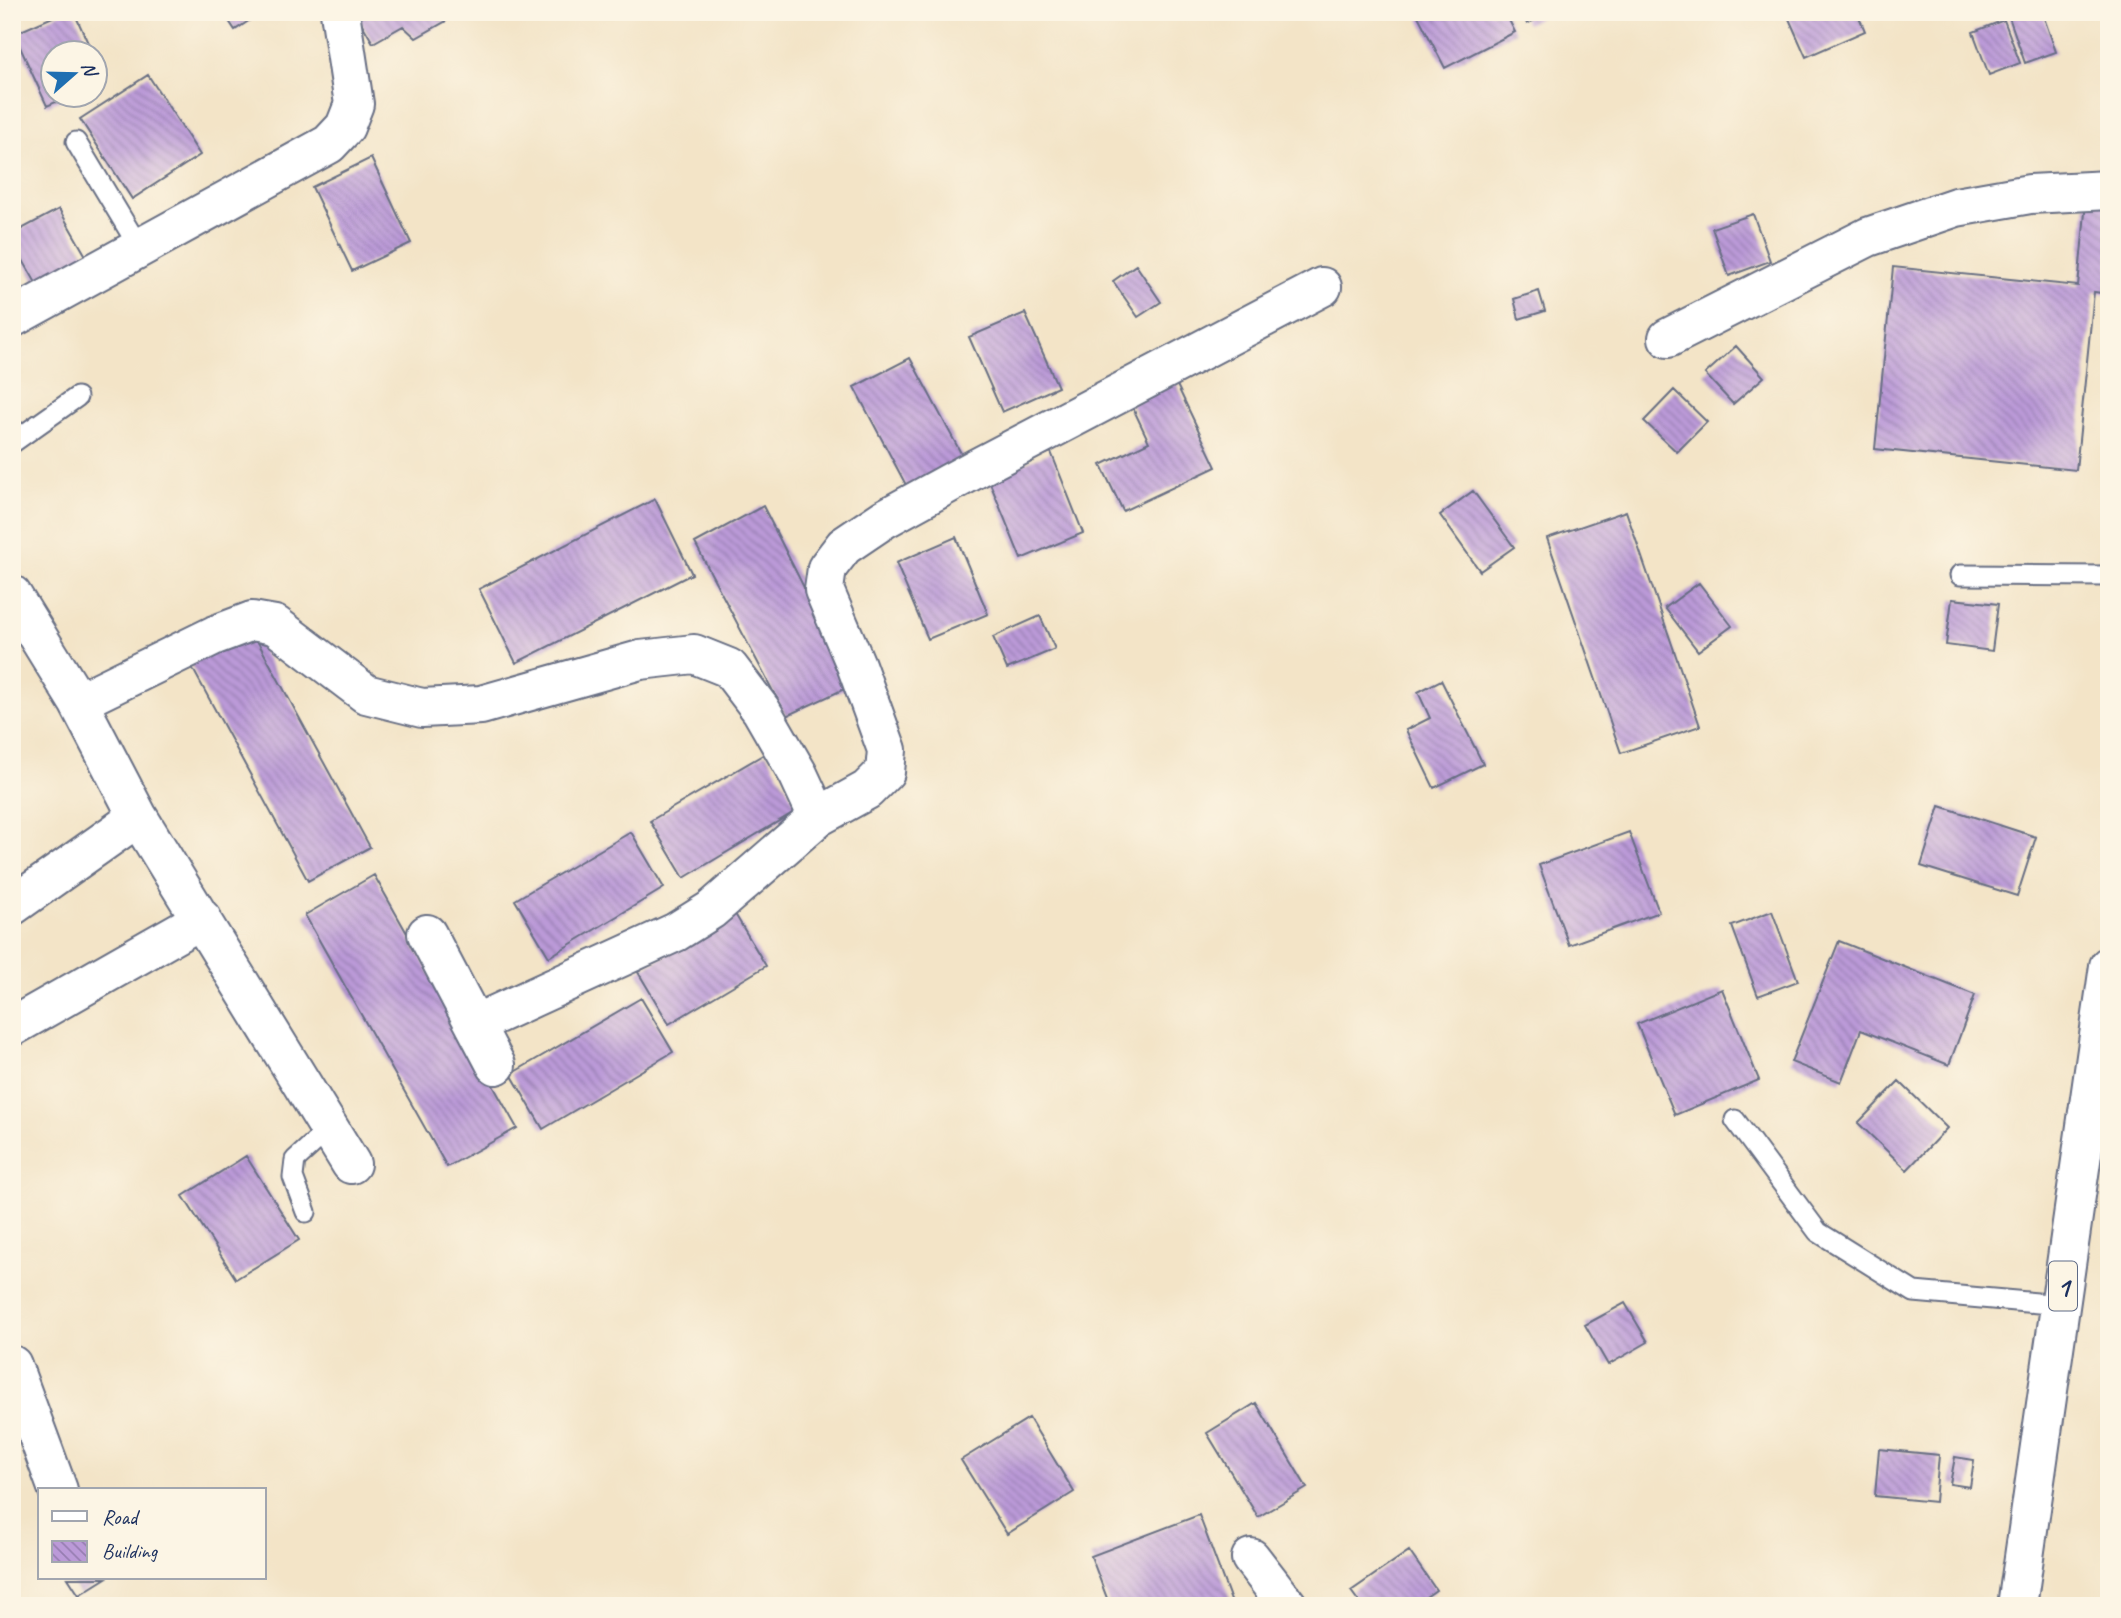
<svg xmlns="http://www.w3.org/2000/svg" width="2121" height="1618" font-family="Caveat,sans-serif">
	<defs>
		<pattern id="building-back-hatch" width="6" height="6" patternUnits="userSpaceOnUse" patternTransform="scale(1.75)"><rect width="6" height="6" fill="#bb9ad8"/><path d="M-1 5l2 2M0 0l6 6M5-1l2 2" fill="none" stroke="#977eb2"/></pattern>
	</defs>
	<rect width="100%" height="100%" fill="#fcf5e5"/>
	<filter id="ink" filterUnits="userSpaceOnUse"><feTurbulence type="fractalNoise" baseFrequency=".0143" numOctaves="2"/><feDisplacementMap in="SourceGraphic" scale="14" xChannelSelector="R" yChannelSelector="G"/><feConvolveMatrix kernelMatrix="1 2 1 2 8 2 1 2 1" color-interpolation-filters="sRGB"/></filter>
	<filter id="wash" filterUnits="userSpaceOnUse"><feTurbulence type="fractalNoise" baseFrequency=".00686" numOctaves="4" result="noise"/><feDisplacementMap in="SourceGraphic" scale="28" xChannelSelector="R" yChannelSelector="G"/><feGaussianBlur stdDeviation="1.57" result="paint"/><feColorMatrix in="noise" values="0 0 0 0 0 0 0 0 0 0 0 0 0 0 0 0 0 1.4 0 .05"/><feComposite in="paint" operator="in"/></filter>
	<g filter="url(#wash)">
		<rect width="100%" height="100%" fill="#f3e4c7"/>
		<g id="blocks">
			<path fill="url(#building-back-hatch)" d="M 64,12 L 74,12 L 92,52 L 52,52 L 52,94 L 74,94 L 47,106 L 14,34 Z
				M 223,12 L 262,12 L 235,30 Z
				M 355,12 L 441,12 L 446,21 L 416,38 L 403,26 L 373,43 Z
				M 1416,12 L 1505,12 L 1515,32 L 1445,68 Z
				M 1521,12 L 1550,12 L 1527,24 Z
				M 1786,12 L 1857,12 L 1865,31 L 1806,57 Z
				M 2025,12 L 2042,12 L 2056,52 L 2025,63 L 2009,17 Z
				M 2004,20 L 2020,63 L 1989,75 L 1973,32 Z
				M 94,58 L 105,81 L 94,86 Z
				M 148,75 L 200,155 L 132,199 L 80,119 Z
				M 371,158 L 411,243 L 352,271 L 312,187 Z
				M 2086,202 L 2109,204 L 2109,294 L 2094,292 L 2076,470 L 1875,449 L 1893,267 L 2078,286 Z
				M 59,209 L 94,270 L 44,297 L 12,241 L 12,234 Z
				M 1753,214 L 1770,261 L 1729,276 L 1712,228 Z
				M 1136,265 L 1161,302 L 1138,317 L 1113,281 Z
				M 1539,291 L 1545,311 L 1519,319 L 1514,299 Z
				M 1025,313 L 1058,387 L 1002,412 L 969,337 Z
				M 1736,346 L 1764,377 L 1733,404 L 1705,374 Z
				M 910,358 L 963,457 L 907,487 L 854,387 Z
				M 1176,383 L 1216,467 L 1123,511 L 1101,465 L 1149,442 L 1131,404 Z
				M 1674,390 L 1707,422 L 1677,452 L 1644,421 Z
				M 1051,452 L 1083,533 L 1021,559 L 988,478 Z
				M 1473,491 L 1514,547 L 1480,571 L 1440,515 Z
				M 655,499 L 692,574 L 516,663 L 479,589 Z
				M 763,506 L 853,685 L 786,716 L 695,543 Z
				M 1626,511 L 1700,726 L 1621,753 L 1547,538 Z
				M 956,537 L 988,614 L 928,639 L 896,563 Z
				M 1699,583 L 1732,626 L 1698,651 L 1665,608 Z
				M 1952,599 L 1998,604 L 1992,651 L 1946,645 Z
				M 1040,616 L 1055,649 L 1007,669 L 993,637 Z
				M 248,624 L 370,847 L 308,881 L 187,658 Z
				M 1441,680 L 1483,764 L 1434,788 L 1406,730 L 1430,718 L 1418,692 Z
				M 766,753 L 799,809 L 684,878 L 650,821 Z
				M 1940,806 L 2036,837 L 2017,896 L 1921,866 Z
				M 631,832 L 664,888 L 549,957 L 515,900 Z
				M 1629,832 L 1659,912 L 1569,945 L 1539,865 Z
				M 374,875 L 517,1128 L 447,1167 L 305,915 Z
				M 1772,911 L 1798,981 L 1758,996 L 1732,926 Z
				M 735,914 L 766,966 L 669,1024 L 638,972 Z
				M 1839,941 L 1975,995 L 1949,1065 L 1861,1030 L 1841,1082 L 1791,1062 Z
				M 1722,989 L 1759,1080 L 1675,1115 L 1637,1024 Z
				M 641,998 L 673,1052 L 543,1129 L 511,1074 Z
				M 1899,1081 L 1947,1128 L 1907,1170 L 1858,1123 Z
				M 246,1156 L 299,1240 L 236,1279 L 183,1196 Z
				M 1625,1303 L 1648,1342 L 1608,1365 L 1585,1325 Z
				M 1256,1403 L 1307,1488 L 1258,1517 L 1207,1433 Z
				M 1029,1418 L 1074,1492 L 1007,1534 L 961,1460 Z
				M 1879,1449 L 1939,1455 L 1935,1502 L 1875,1496 Z
				M 1955,1457 L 1974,1460 L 1970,1487 L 1950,1484 Z
				M 1199,1515 L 1233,1606 L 1110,1606 L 1091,1556 Z
				M 1409,1551 L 1436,1590 L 1413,1606 L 1362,1606 L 1351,1591 Z
				M 68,1578 L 106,1578 L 79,1595 Z
				M 2097,1600 L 2109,1603 L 2109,1606 L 2095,1606 Z"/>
		</g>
	</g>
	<g filter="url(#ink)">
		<use href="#blocks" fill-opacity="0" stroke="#676e83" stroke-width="2"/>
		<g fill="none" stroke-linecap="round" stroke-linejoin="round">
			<g stroke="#676e83" stroke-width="23">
				<path id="lane" d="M 76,142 L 139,247
					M 12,443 L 77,397
					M 1960,575 L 2109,576
					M 1735,1120 L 1818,1232 L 1914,1292 L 2060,1305
					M 306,1212 L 293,1177 L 295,1160 L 329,1129"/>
			</g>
			<g stroke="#676e83" stroke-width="42">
				<path id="street" d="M 12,318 L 329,144 L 345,127 L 354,104 L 340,12
					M 1668,338 L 1868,237 L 1956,207 L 2030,194 L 2109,190
					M 12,595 L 78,702 L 215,635 L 252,621 L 275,625 L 366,694 L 422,708 L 481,705 L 640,660 L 694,654 L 729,668 L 761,710 L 798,774 L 818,817 L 867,790 L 885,772 L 887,750 L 856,665 L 824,590 L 827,568 L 844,546 L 884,519 L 977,468 L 1322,287
					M 138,817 L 351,1164
					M 12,906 L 138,817 L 78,702
					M 427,934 L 496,1065
					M 475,1024 L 676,932 L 711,910 L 818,817
					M 12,1027 L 202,919
					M 12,1365 L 58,1490
					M 1251,1558 L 1288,1606"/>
			</g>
			<g stroke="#676e83" stroke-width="42">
				<path id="highway" d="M 2017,1606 L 2109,966"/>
			</g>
			<use href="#lane" stroke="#fff" stroke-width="19"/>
			<use href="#street" stroke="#fff" stroke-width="38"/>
			<use href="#highway" stroke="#fff" stroke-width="38"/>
		</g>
	</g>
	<g text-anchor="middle" stroke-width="7" stroke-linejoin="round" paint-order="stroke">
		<rect fill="#fcf5e5" stroke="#5e6a86" stroke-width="2" x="2049" y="1261.5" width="28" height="49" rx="5"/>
		<g font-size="28" font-weight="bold" fill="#1b2f5e">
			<text x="2063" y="1296">1</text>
		</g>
	</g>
	<rect width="2121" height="1618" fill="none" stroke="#fcf5e5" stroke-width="42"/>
	<rect x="38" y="1488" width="228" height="91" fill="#fcf5e5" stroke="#a2a6af" stroke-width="2"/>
	<rect x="52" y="1511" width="35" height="10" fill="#ffffff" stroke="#a2a6af" stroke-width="2"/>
	<text x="102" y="1524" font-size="21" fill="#1b2f5e">Road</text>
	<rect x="52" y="1541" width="35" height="21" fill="url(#building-back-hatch)" stroke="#a2a6af" stroke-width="2"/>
	<text x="102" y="1558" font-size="21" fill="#1b2f5e">Building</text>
	<g transform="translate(74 74) rotate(70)"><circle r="33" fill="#fcf5e5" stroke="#a2a6af" stroke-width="2"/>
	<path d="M0-5L12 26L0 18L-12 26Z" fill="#1f6fb2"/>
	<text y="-10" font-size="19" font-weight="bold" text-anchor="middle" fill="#1b2f5e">N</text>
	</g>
</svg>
